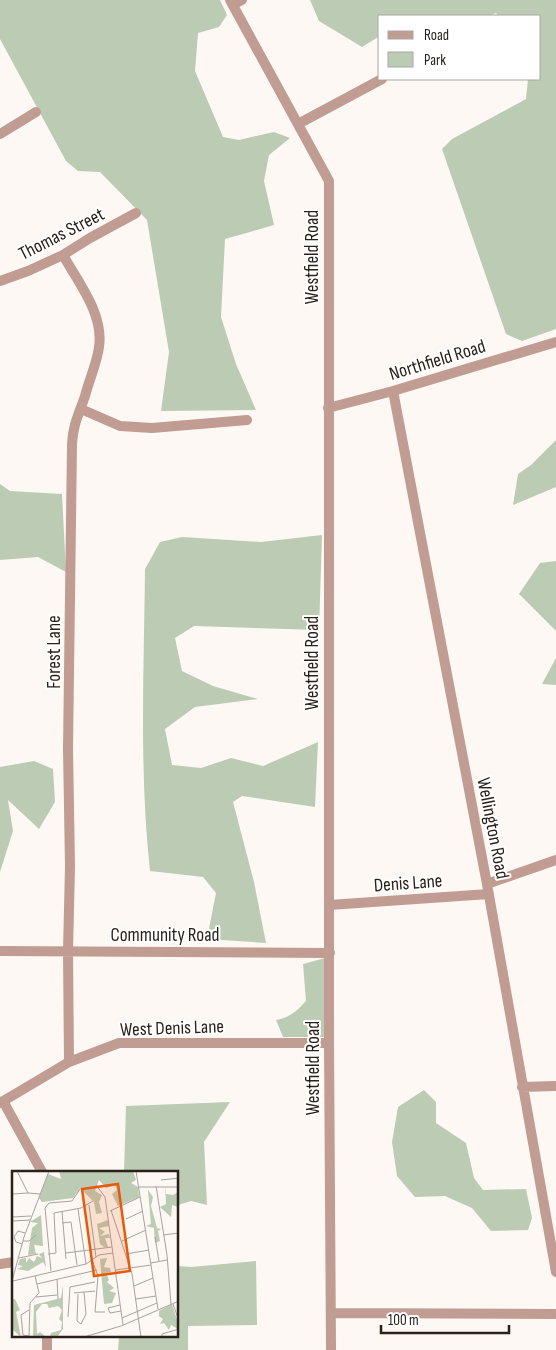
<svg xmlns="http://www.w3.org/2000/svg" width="556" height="1350" font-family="'Sofia Sans Condensed',sans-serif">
	<rect width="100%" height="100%" fill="#fdf8f4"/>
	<path fill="#bccbb3" d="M 0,0 L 220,0 L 227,15 L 219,27 L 198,33 L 195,71 L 223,137 L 239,140 L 274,132 L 290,138 L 269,155 L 264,181 L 274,225 L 225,239 L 221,317 L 236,364 L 256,410 L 161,411 L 169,352 L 147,220 L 100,172 L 78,171 L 66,161 L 0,39 Z
		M 310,0 L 556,0 L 556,329 L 522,341 L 506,334 L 442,149 L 452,139 L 526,99 L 528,79 L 540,79 L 540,16 L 498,16 L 496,13 L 489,16 L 380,16 L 380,36 L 362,47 L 319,21 Z
		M 556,440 L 556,487 L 513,505 L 518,474 L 531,465 Z
		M 0,484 L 10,491 L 62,494 L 66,572 L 38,557 L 0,560 Z
		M 322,535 L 319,630 L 194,626 L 175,638 L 182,671 L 213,686 L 258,699 L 195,707 L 165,729 L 172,765 L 201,768 L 231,758 L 263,766 L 318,742 L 315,807 L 242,796 L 233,802 L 254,882 L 266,943 L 207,939 L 216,893 L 203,877 L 150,871 C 139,771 144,669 145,569 L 160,542 L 182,537 L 261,542 Z
		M 556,561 L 556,631 L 519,594 L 540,563 Z
		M 556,658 L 556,685 L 542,684 Z
		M 34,761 L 53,769 L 55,802 L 39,829 L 8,800 L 13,831 L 0,872 L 0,767 Z
		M 325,958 L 324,1037 L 283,1037 L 276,1020 C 289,1018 297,1011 306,1001 L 303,964 Z
		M 424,1090 L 436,1102 L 436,1123 L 466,1143 L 474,1178 L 483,1190 L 526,1189 L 532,1218 L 528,1230 L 491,1231 L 472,1208 L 445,1196 L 415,1197 L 397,1176 L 392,1142 L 398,1107 Z
		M 230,1102 L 204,1142 L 207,1205 L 191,1201 L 178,1205 L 178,1172 L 124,1172 L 126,1106 Z
		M 256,1261 L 257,1325 L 188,1326 L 188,1350 L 118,1350 L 119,1336 L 178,1336 L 178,1266 L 191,1267 Z"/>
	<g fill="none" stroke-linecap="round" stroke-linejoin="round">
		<path stroke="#c19c92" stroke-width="10" d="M 230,0 L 329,181 L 329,1043 L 331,1350
			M 233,5 L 242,0
			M 298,124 L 382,79
			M 0,134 L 36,112
			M 63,255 C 78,282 104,314 99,347 C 97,363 89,380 85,396 C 79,414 73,424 72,444 L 68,749 L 70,866 L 68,951 L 69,1062
			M 0,281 L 28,271 L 63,255 L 90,238 L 136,213
			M 393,391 L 487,884 L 556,1272
			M 328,408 L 393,391 L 556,342
			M 81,409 L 120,426 L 152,428 L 247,420
			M 487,884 L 556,860
			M 329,905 L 489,894
			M 0,951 L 330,953
			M 522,1087 L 556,1086
			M 3,1101 L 42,1172
			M 0,1103 L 69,1062 L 119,1043 L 329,1043
			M 0,1264 L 14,1262
			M 331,1313 L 556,1314
			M 47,1350 L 47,1336"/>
	</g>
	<g text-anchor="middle" stroke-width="4" stroke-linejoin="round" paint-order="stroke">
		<g font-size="19" fill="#2a211b" stroke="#fff">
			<text transform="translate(61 233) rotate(-27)" y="7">Thomas Street</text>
			<text transform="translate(311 257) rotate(-90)" y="7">Westfield Road</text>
			<text transform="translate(437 359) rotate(-17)" y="7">Northfield Road</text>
			<text transform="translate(53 652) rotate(-90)" y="7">Forest Lane</text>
			<text transform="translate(311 663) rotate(-90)" y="7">Westfield Road</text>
			<text transform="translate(494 828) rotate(79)" y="7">Wellington Road</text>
			<text transform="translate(408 882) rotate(-4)" y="7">Denis Lane</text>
			<text x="165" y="941">Community Road</text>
			<text transform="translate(172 1027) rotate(-2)" y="7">West Denis Lane</text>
			<text transform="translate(312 1068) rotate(-90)" y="7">Westfield Road</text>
		</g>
	</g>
	<g transform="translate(12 1171)">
		<rect width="166" height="166" fill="#fdf8f4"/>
		<path d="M 47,0 L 121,0 L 124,9 L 119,12 L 126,16 L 127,26 L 106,35 L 100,23 L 105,19 L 103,14 L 94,17 L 87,9 L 83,20 L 90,24 L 87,31 L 90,42 L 84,43 L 82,31 L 68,17 L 61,27 L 30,31 L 27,27 L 36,3 L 49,8 ZM 153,15 L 154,23 L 161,24 L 166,21 L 166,36 L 160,34 L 159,46 L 148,36 L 154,33 ZM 136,19 L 141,26 L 139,35 L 145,57 L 149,58 L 146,60 L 148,70 L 143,72 L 142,57 L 134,55 L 139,53 ZM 29,44 L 31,75 L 22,74 L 24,83 L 16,84 L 20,57 L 26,52 L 18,51 ZM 96,49 L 97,55 L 87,57 L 93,61 L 88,65 L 97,63 L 98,67 L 93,67 L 96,76 L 92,76 L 88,73 L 85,53 ZM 32,81 L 34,96 L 31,91 L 16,100 L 5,98 L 11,95 L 6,94 L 8,88 L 14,87 L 14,92 L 17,87 L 22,91 L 25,85 L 30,87 L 27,83 ZM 95,87 L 92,96 L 98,97 L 99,101 L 94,102 L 97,109 L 95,111 L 102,117 L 97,120 L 104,122 L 100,132 L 92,133 L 88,88 ZM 51,114 L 51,158 L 45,166 L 38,166 L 39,162 L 49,159 L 50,151 L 47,148 L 50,139 L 46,135 L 37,137 L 35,133 L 30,133 L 24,141 L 25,163 L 28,161 L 34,166 L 21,166 L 22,134 L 49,127 ZM 0,128 L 3,128 L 8,139 L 4,141 L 9,166 L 0,158 ZM 160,133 L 166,152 L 166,158 L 159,154 L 157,159 L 152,152 L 148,153 L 151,148 L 147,145 L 147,140 Z" fill="#bccbb3"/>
		<path fill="none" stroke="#a9a29d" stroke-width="1" d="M 5,0 L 16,22 L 28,23M 124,0 L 146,138M 149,9 L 167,7M 84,14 L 93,26 L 111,154M 144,15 L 155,84 L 159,133M 127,16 L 167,16M 1,23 L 16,22M 77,34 L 84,86M 66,38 L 74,93M 99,39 L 120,103 L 129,166M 50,40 L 54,88M 98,40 L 128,26M 0,46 L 19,45M 114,48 L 131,40M 0,50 L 18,49M 50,52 L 59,51 L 65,94M 151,64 L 167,62M 143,66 L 147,90M 11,70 L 17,70 L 24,64M 110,70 L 134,59M 10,73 L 4,71 L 2,66 L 6,60 L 13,62M 54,82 L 100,76M 36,83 L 44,82 L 42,42 L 69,37 L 81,30M 114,83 L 137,79M 7,87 L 26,83M 80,89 L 86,105 L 83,141 L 93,141M 139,92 L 155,89M 104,99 L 139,94M 39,100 L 33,37 L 37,32 L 60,30 L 68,18M 45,108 L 46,128M 0,110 L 12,66 L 37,0M 1,110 L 74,93 L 87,84 L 101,82M 25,113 L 85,99M 122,115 L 141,107M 62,122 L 83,120M 66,123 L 65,150 L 69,153 L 74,143 L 72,121M 24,126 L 45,124M 124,128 L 144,125M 161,133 L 167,150M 108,134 L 96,137 L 98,142 L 109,140M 17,139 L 9,144 L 11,164 L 17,165M 56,146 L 58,116 L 83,111M 110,147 L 145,132M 17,166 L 18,132 L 27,122 L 23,105M 72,166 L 109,155 L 167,130M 150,166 L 150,163 L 167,158"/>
		<path fill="#e8590c" fill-opacity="0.15" stroke="#e8590c" stroke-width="2.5" d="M 106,13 L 118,100 L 82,105 L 70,18 Z"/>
		<rect width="166" height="166" fill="none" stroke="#2a211b" stroke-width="2.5"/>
	</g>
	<rect x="378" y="15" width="162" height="65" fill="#ffffff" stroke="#aaa6a4"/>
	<rect x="388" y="31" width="25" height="8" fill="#c19c92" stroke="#aaa6a4"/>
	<text x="424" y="40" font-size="15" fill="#2a211b">Road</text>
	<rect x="388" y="52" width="25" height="15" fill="#bccbb3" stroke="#aaa6a4"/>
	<text x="424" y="65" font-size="15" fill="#2a211b">Park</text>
	<path d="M381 1325v8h128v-8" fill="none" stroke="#2a211b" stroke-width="2.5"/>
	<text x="388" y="1325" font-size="15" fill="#2a211b" stroke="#ffffff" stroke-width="4" paint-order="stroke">100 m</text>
</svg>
